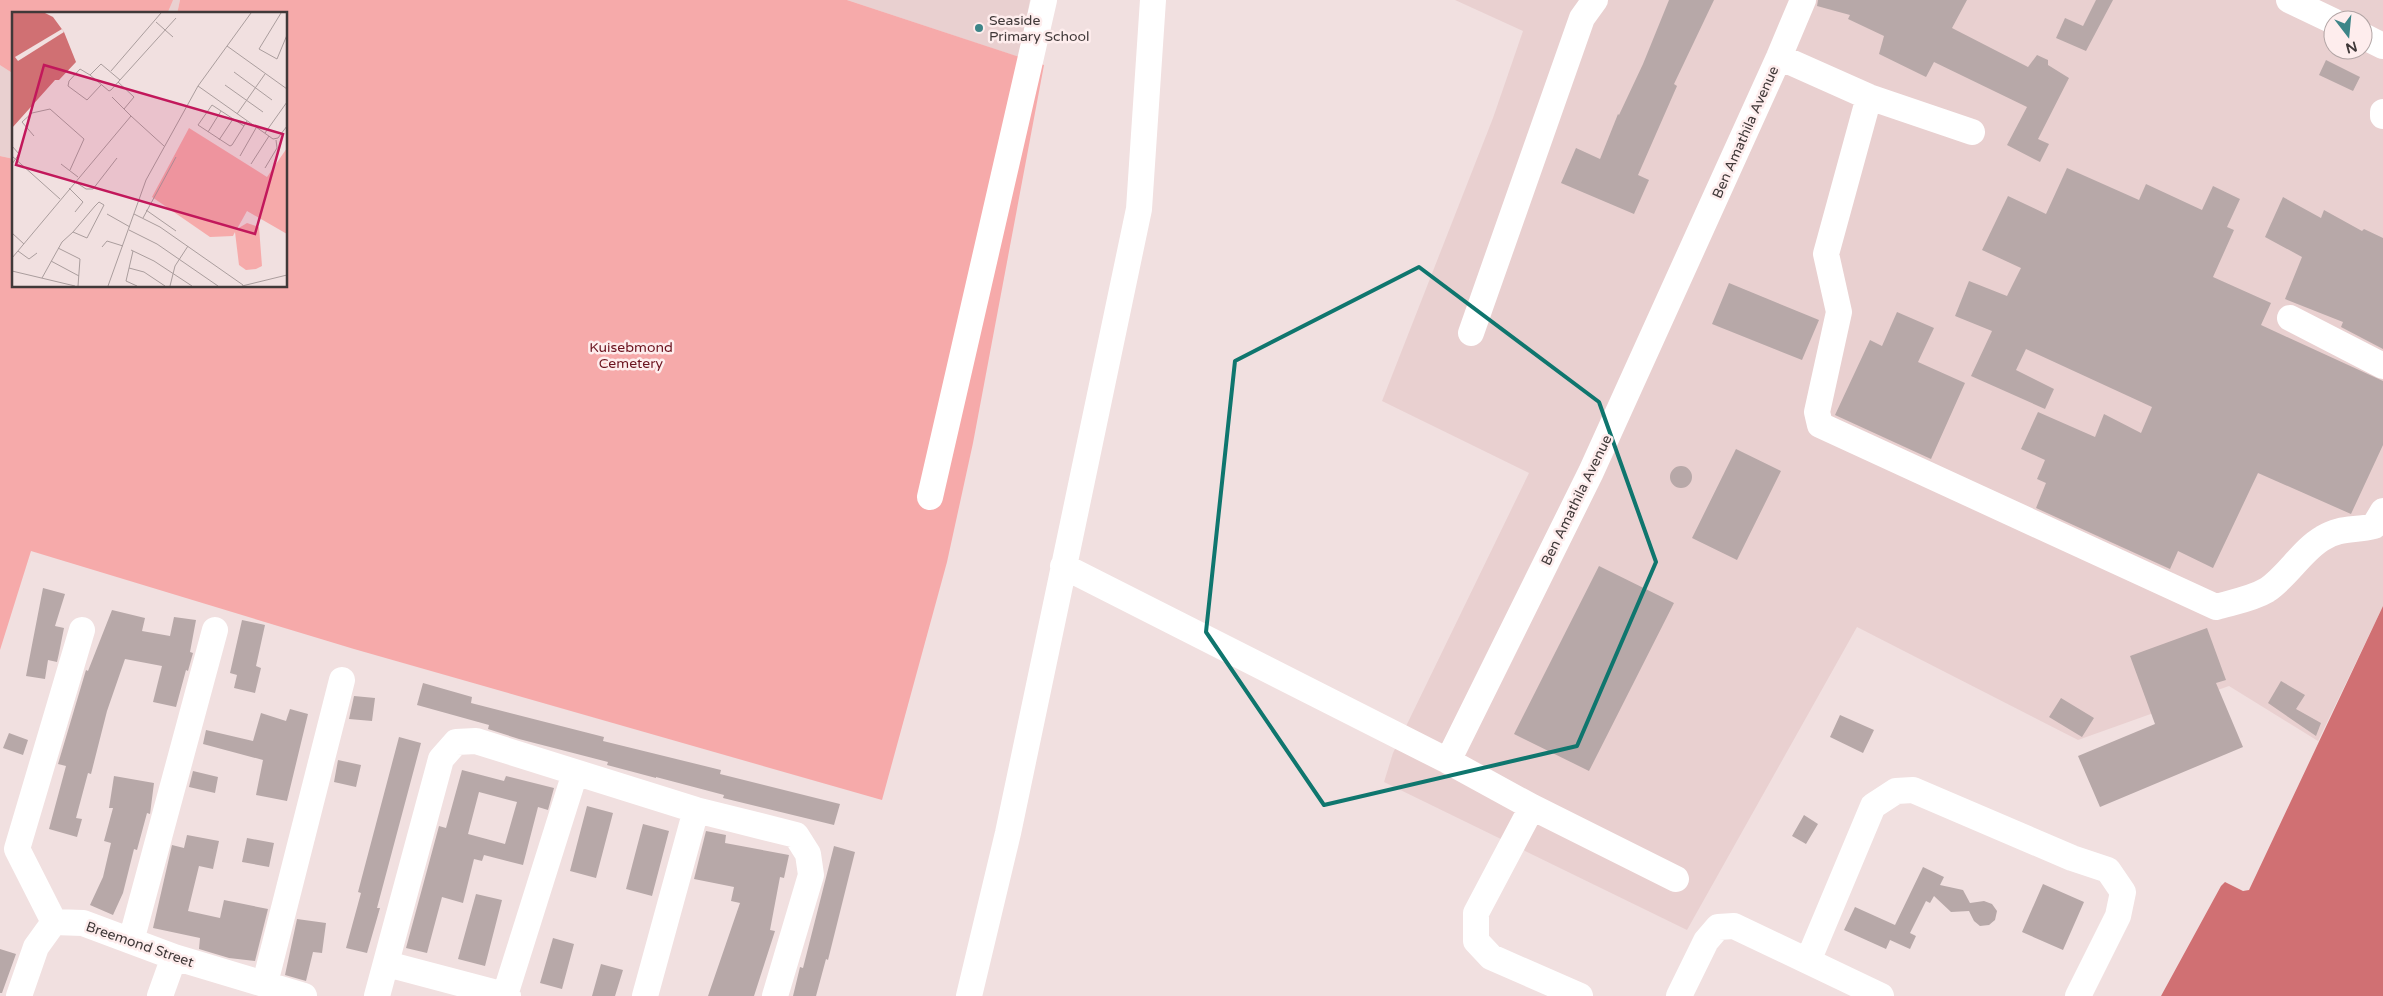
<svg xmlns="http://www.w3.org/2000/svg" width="2383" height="996" font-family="'Varela Round',sans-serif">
	<rect width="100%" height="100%" fill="#f1e0e0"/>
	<path fill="#e9d0d0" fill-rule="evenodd" d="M 0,0 L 180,0 L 177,14 L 14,14 L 14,159 L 0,156 Z
		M 847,0 L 1030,0 L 1019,57 Z
		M 1455,0 L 2383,0 L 2383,606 L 2318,741 L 2229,686 L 2078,740 L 1857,627 L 1687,930 L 1384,782 L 1393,753 L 1529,473 L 1382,401 L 1493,118 L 1523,31 ZM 2333,20 L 2363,20 L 2363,50 L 2333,50 Z"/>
	<path fill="#f6aaaa" d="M 0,0 L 173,0 L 167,14 L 14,14 L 14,74 L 0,65 Z
		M 180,0 L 847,0 L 1044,65 L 973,443 L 947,562 L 882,800 L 354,649 L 31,551 L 0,650 L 0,156 L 14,159 L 14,286 L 286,286 L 286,14 L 177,14 Z"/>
	<path fill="#d07073" d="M 2383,606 L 2383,996 L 2161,996 L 2221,886 L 2225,882 L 2243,891 L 2249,890 Z"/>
	<path fill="#b7a8a8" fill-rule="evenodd" d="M 1669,0 L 1714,0 L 1674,84 L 1677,86 L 1638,175 L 1649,180 L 1634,214 L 1561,183 L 1576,148 L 1600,159 L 1618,114 L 1619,115 L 1643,64 Z
		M 1818,0 L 1967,0 L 1952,28 L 2028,67 L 2037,55 L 2048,60 L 2048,65 L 2069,78 L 2038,139 L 2049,144 L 2040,162 L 2007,145 L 2027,107 L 1934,62 L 1926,77 L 1879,54 L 1884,36 L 1848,19 L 1850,15 L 1817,6 Z
		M 2096,0 L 2113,0 L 2086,51 L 2056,38 L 2065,18 L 2083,26 Z
		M 2326,60 L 2360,77 L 2353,91 L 2319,75 Z
		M 2067,168 L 2139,200 L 2146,184 L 2202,210 L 2213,186 L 2240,199 L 2227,227 L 2234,230 L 2213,277 L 2271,303 L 2261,325 L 2383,381 L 2383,445 L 2351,514 L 2258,473 L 2213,568 L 2178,551 L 2170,569 L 2036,508 L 2046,483 L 2037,479 L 2045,460 L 2021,449 L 2038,412 L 2095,437 L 2104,414 L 2141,433 L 2152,407 L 2026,349 L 2016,370 L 2054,389 L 2045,409 L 1971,376 L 1992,331 L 1955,316 L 1969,281 L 2007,296 L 2021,268 L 1982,250 L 2008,196 L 2046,214 Z
		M 2283,197 L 2321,218 L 2324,210 L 2362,231 L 2364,229 L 2383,238 L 2383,349 L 2341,327 L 2343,322 L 2285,299 L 2302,257 L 2265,237 Z
		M 1729,283 L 1819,320 L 1802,360 L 1712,324 Z
		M 1897,312 L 1934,328 L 1918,362 L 1965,383 L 1931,459 L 1835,415 L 1870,340 L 1882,346 Z
		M 1736,449 L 1781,471 L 1737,560 L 1692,538 Z
		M1670 477a11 11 0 1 1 22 0a11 11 0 1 1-22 0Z
		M 1599,566 L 1674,603 L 1589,771 L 1514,734 Z
		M 43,588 L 65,594 L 55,626 L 64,628 L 59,653 L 57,662 L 48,660 L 45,679 L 26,676 Z
		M 112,610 L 145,618 L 142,631 L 170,636 L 174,617 L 196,620 L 190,652 L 193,653 L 188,671 L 186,670 L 176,707 L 153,702 L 162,666 L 125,659 L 107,711 L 91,774 L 88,773 L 76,818 L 82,819 L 77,837 L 49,829 L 66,766 L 58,764 L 86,670 L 88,671 Z
		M 242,620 L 265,625 L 256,666 L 261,668 L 255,693 L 234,688 L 237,675 L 230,673 Z
		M 2207,628 L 2226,680 L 2216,683 L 2243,747 L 2100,807 L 2078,756 L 2155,724 L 2130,656 Z
		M 2281,681 L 2305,695 L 2296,709 L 2321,723 L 2316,736 L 2268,703 Z
		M 423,683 L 472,697 L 471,703 L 604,737 L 603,741 L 721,770 L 720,774 L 840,804 L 834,825 L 723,798 L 724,795 L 656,777 L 656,778 L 607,765 L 608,762 L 519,739 L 488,729 L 489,725 L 417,705 Z
		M 354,696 L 375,698 L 372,721 L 349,719 Z
		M 2061,698 L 2094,718 L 2082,737 L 2049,717 Z
		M 290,709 L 308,714 L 287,801 L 256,795 L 263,760 L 203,744 L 206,730 L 253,741 L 261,713 L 286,721 Z
		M 1840,715 L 1874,730 L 1863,753 L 1830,737 Z
		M 9,733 L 28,740 L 23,755 L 3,748 Z
		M 399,737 L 421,743 L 377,908 L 380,908 L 367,953 L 346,948 L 361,893 L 358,892 Z
		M 338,760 L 361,765 L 356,787 L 334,782 Z
		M 462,770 L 504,781 L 506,776 L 554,788 L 548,810 L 538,807 L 523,865 L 484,855 L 482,861 L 474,859 L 463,903 L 442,897 L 427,953 L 406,948 L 439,826 L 446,828 ZM 479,792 L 517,802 L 505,844 L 468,834 Z
		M 193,771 L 218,777 L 215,793 L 189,787 Z
		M 114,776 L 154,783 L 150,814 L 147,813 L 137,850 L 134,849 L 123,893 L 113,915 L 90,905 L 103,877 L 111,843 L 104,841 L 113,808 L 109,808 Z
		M 587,806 L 613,813 L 596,878 L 570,871 Z
		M 1804,815 L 1818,824 L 1806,844 L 1792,836 Z
		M 643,824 L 669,831 L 652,896 L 626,889 Z
		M 706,831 L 726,835 L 725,843 L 789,855 L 784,878 L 780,877 L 770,930 L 775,931 L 754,996 L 708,996 L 740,903 L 731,901 L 734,887 L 694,879 Z
		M 187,835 L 219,841 L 213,869 L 199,866 L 188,911 L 220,918 L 224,900 L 268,909 L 255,961 L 229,958 L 199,949 L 200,938 L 153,928 L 172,845 L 184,848 Z
		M 247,838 L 274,843 L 269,867 L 242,862 Z
		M 834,846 L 855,852 L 828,960 L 826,959 L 816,996 L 793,996 L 800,967 L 803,968 Z
		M 1923,867 L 1944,877 L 1940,885 L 1963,890 L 1970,903 L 1984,901 L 1992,904 L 1997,911 L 1995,920 L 1989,925 L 1980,926 L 1974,921 L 1969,911 L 1951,912 L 1934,896 L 1930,903 L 1926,901 L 1910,933 L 1916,936 L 1910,949 L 1890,940 L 1886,949 L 1844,930 L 1855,907 L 1895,925 Z
		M 2043,884 L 2084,902 L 2063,950 L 2022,932 Z
		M 476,894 L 502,900 L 485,966 L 458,959 Z
		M 297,919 L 326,923 L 322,953 L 313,952 L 306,981 L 285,975 Z
		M 553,938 L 574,944 L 562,989 L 540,983 Z
		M 0,949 L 16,954 L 2,993 L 0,993 Z
		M 601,964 L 623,970 L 615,996 L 592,996 Z"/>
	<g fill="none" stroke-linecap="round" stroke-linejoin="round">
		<path stroke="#fff" stroke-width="26" d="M 2289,0 L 2333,21
			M 2363,36 L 2383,46
			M 1779,57 L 1869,97 L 1972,132
			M 1869,97 L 1826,254 L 1839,312 L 1817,412 L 1820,425 L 2216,607 C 2233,602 2252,599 2267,590 C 2288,576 2302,550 2323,538 C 2340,527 2355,531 2374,526 L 2383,511
			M 2383,112 L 2383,116
			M 2290,318 L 2383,366
			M 1471,333 L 1582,18 L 1595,0
			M 930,497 L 1044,0
			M 1063,566 L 1448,761
			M 1532,807 L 1476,913 L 1476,941 L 1491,957 L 1580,996
			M 1676,879 L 1532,807 L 1448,761 L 1591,472 L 1779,57 L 1803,0
			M 54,922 L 17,849 L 82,630
			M 131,941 L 215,630
			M 1808,961 L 1873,806 L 1896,791 L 1913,790 L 2072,858 L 2108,870 L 2123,892 L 2118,916 L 2078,996
			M 387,964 L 508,996
			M 265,983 L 342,680
			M 505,995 L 575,773
			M 19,996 L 36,947 L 54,922 L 83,923 L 174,957 L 304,996
			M 160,996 L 174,957
			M 377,996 L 441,759 L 456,742 L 476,741 L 696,810 L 796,835 L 808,854 L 811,875 L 775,996
			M 645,996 L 696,810
			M 969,996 L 1008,833 L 1139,209 L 1153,0
			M 1679,996 L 1706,941 L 1718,927 L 1734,926 L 1881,996"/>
	</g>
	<path fill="none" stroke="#0f766e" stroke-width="4" stroke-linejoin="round" d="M 1419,267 L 1599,402 L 1656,562 L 1577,746 L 1324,805 L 1206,632 L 1235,361 Z"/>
	<circle fill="#3d8588" stroke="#feeded" stroke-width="2" cx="979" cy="28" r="5"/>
	<g text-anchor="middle" stroke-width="5" stroke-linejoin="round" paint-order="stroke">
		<g font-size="14" fill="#403939" stroke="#feeded" text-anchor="start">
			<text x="989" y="25">Seaside<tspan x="989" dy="16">Primary School</tspan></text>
		</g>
		<g font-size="14" fill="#403939" stroke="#feeded">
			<text transform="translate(1745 132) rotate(-66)" y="5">Ben Amathila Avenue</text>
			<text transform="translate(1576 500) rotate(-64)" y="5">Ben Amathila Avenue</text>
			<text transform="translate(140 944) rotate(19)" y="5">Breemond Street</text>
		</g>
		<g font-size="14" fill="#6b131f" stroke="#feeded">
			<text x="631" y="352">Kuisebmond<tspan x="631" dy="16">Cemetery</tspan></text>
		</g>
	</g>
	<g transform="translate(12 12)">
		<rect width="275" height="275" fill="#f1e0e0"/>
		<path d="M 177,116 L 255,165 L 275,136 L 275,222 L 235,199 L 225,217 L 235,211 L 247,215 L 250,254 L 244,257 L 234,258 L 227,253 L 223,220 L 221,224 L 198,225 L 140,185 Z" fill="#f6aaaa"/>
		<path d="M 0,1 L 33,1 L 41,5 L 52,20 L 64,50 L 47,68 L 43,68 L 0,116 Z" fill="#d07073"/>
		<path d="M 50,17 L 52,20 L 6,49 L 3,45 Z" fill="#f1e0e0"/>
		<path fill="none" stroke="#aa9d9d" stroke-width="1" d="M 269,1 L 247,37 L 265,47 L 275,23M 144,10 L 161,25M 215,34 L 275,77M 99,59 L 149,1M 222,60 L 260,88M 78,63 L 68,57 L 57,69 L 56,74 L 75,88 L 89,73M 108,68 L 89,52 L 78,63 L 97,79 L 99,78 L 108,68 L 164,6M 106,70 L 122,85 L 112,97M 213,73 L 251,100M 186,74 L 261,127 L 266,126 L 275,114M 225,102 L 253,62M 119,104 L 152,134M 232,114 L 200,93 L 186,113 L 218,134 L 220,133 L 235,109M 196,120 L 209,99M 253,121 L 275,90M 22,124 L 10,110 L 20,101 L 38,97 L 72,127 L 58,158M 207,128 L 221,107M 0,134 L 7,142 L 0,152M 0,144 L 48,187M 228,144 L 244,116M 49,152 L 66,165M 239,152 L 257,124M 253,156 L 265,136 L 264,128M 62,169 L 74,177 L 81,177 L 105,146M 57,176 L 71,190 L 63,200M 134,198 L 164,219M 95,202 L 118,215M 122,202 L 148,215 L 231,273M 131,206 L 164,145M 117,218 L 145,232 L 206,274M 0,221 L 12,232M 90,235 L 95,229 L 111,234M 46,236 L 68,247 L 66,274M 119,238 L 142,249 L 180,274M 6,239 L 17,247 L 25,241M 121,239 L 114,269 L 125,274M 0,246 L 119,104 L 100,85M 39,249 L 67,264M 117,256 L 132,260 L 153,274M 0,259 L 63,274M 30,266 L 50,230 L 61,220 L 75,226 L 92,193 L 87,190 L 83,194 L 61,220M 96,274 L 134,168 L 186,74 L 239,1M 158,274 L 163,254 L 176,234M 230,274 L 275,263"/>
		<path fill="#c2185b" fill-opacity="0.15" stroke="#c2185b" stroke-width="2.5" d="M 32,53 L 271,122 L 243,222 L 4,153 Z"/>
		<rect width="275" height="275" fill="none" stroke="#403939" stroke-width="2.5"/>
	</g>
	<g transform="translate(2348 35) rotate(164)"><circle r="24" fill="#feeded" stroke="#b2a5a5"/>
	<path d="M0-4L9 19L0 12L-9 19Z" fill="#3d8588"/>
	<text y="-8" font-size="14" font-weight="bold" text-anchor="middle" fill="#403939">N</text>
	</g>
</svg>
